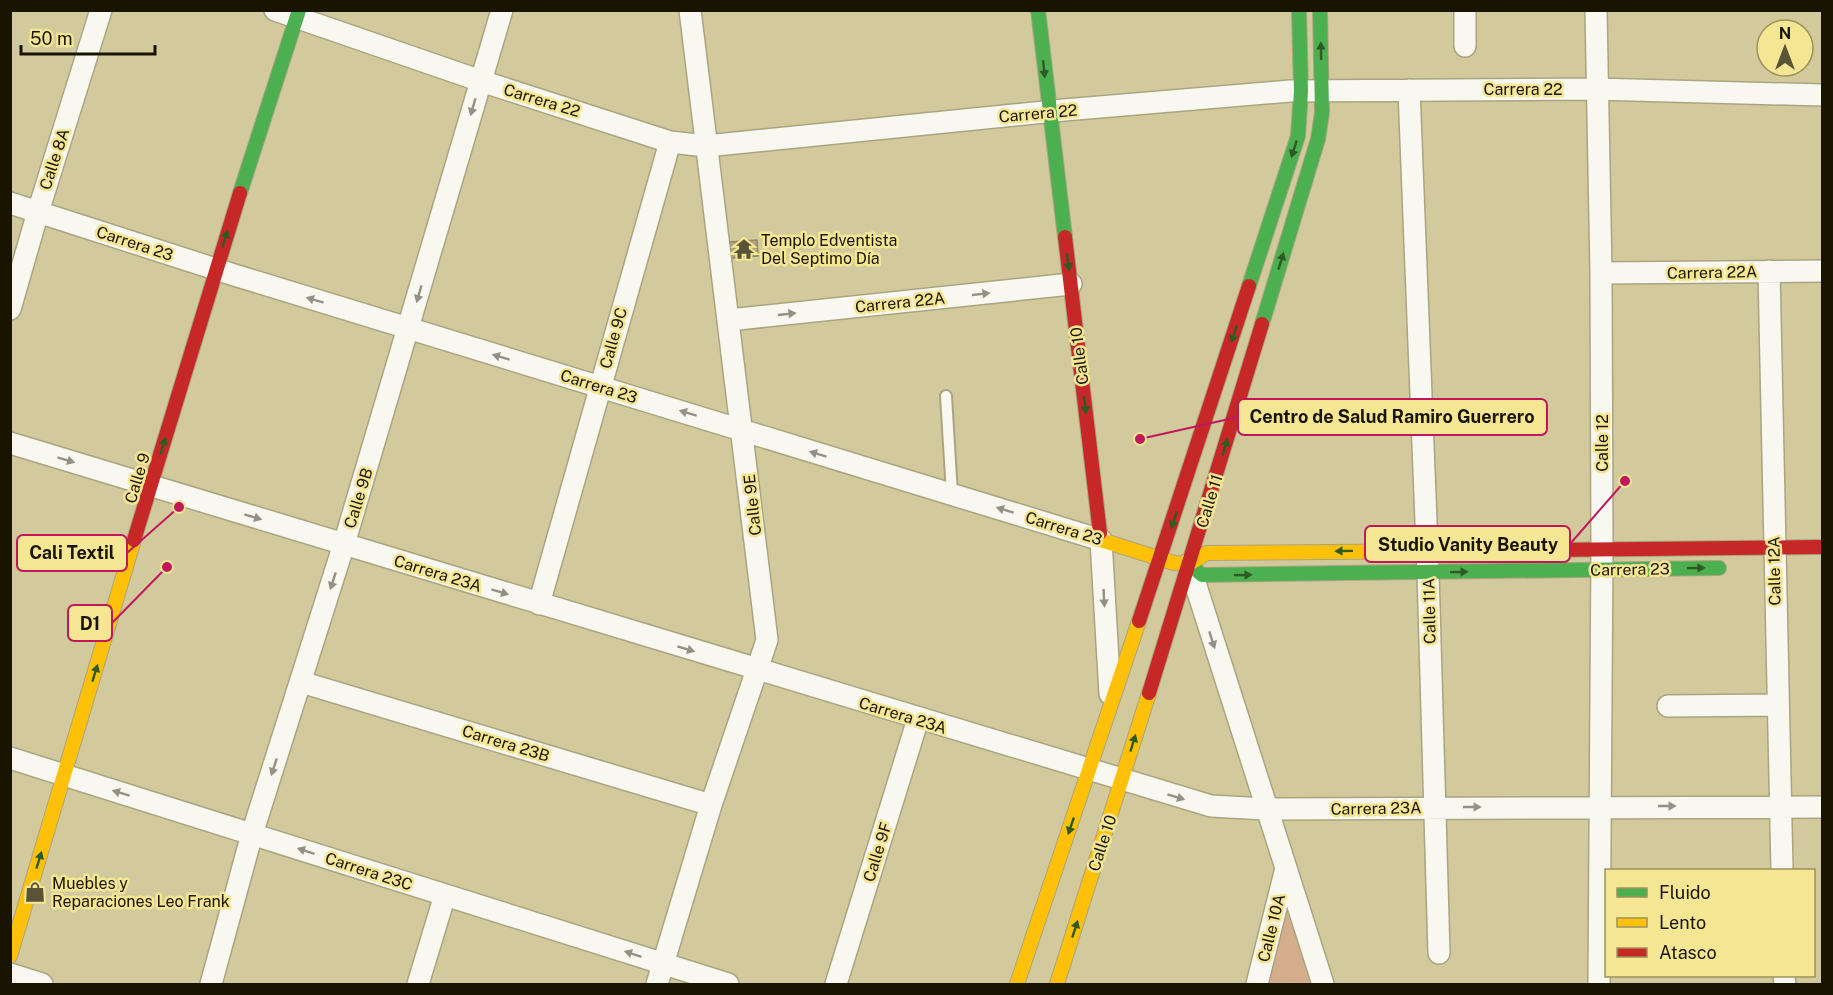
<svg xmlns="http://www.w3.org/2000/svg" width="1833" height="995" font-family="'Public Sans',sans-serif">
	<rect width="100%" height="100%" fill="#d2ca9c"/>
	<path fill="#d4ad8d" d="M 1285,872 L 1323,984 L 1257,984 Z"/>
	<path fill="#ada57b" stroke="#918a63" stroke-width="1.5" d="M 757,240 L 758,256 L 731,258 L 730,242 Z"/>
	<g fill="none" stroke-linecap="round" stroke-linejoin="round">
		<g stroke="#aaa480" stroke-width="14">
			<path id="lane" d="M 946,396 L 952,494"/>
		</g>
		<g stroke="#aaa480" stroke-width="24">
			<path id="street" d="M 275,10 L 481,81 L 670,142 L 706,146 L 1064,110 L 1290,91 L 1595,89 L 1822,95
				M 1596,10 L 1601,273 L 1602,548 L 1599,984
				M 1465,46 L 1465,10
				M 1409,90 L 1428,572 L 1439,953
				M 10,203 L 231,274 L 1101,540 L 1110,694
				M 1769,271 L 1782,870
				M 1601,273 L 1822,271
				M 10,309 L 38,212 L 101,10
				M 729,320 L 1071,284
				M 10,443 L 1211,806 L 1266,809 L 1822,807
				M 1189,564 L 1323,984
				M 539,604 L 670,142
				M 301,682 L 711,805
				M 1668,706 L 1778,705
				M 10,758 L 728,984
				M 10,974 L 42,984
				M 1784,976 L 1785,984
				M 211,984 L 252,834 L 344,544 L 502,10
				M 418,984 L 445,895
				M 657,984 L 711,805 L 767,640 L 690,10
				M 836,984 L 918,719
				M 1257,984 L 1285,872"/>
		</g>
		<g stroke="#aaa480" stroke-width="16">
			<path id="fast" d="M 1038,10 L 1065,237
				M 240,193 L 299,10
				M 1249,286 L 1298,136 L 1301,91 L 1299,10
				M 1262,324 L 1318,139 L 1322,113 L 1320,10
				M 1189,564 L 1202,575 L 1719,568"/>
		</g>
		<g stroke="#aaa480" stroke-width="16">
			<path id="slow" d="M 1100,533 L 1101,540 L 1174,563 L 1189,564 L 1207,553 L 1446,551
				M 10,956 L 134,540
				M 1017,984 L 1139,621
				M 1057,984 L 1149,693"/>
		</g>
		<g stroke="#aaa480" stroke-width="16">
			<path id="jam" d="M 1065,237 L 1100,533
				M 134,540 L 240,193
				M 1446,551 L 1822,547
				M 1139,621 L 1249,286
				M 1149,693 L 1262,324"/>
		</g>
		<use href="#lane" stroke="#f8f7f0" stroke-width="10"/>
		<use href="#street" stroke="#f8f7f0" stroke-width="21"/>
		<use href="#fast" stroke="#4caf50" stroke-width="14"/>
		<use href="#slow" stroke="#ffc107" stroke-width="14"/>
		<use href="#jam" stroke="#c62828" stroke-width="14"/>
	</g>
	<defs><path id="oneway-solid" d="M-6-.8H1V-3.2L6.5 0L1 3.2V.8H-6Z" transform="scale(1.5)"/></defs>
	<g fill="#305a24">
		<use href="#oneway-solid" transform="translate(1321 51) rotate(-91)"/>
		<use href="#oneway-solid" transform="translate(1044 69) rotate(84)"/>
		<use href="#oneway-solid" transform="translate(1294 149) rotate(108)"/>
		<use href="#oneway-solid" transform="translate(225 239) rotate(-72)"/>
		<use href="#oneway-solid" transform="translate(1281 261) rotate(-73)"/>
		<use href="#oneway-solid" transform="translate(1068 262) rotate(83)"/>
		<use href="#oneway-solid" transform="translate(1234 334) rotate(108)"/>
		<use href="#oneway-solid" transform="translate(1085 405) rotate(83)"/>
		<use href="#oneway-solid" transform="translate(163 446) rotate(-74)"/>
		<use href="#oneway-solid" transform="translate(1225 447) rotate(-73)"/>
		<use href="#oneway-solid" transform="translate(1174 520) rotate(108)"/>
		<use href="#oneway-solid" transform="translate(1344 551) rotate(179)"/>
		<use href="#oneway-solid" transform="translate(1696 568) rotate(-1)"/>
		<use href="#oneway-solid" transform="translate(1459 572) rotate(-1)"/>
		<use href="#oneway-solid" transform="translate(1243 575) rotate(-1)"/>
		<use href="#oneway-solid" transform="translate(95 673) rotate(-73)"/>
		<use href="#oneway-solid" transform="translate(1133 743) rotate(-73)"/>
		<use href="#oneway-solid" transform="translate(1071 826) rotate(109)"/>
		<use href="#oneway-solid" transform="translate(39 860) rotate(-73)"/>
		<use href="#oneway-solid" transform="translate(1075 929) rotate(-72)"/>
	</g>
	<g fill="#949184">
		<use href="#oneway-solid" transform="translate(473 107) rotate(106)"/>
		<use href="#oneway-solid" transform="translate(419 294) rotate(106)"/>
		<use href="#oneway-solid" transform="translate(981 294) rotate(-6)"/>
		<use href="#oneway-solid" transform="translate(315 300) rotate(-163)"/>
		<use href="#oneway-solid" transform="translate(787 314) rotate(-6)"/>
		<use href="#oneway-solid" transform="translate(501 357) rotate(-163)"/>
		<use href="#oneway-solid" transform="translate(688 413) rotate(-163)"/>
		<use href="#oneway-solid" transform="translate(818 454) rotate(-163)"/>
		<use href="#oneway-solid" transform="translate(66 460) rotate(17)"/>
		<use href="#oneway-solid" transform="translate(1005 510) rotate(-163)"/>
		<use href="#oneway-solid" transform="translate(253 517) rotate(17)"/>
		<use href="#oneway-solid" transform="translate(333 581) rotate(108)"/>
		<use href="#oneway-solid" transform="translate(500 592) rotate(17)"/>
		<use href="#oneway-solid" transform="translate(1104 598) rotate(87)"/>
		<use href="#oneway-solid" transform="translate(1212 640) rotate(72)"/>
		<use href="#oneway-solid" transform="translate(686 649) rotate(17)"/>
		<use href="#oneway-solid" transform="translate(274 767) rotate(108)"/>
		<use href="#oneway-solid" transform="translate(121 793) rotate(-163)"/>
		<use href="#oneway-solid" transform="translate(1176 797) rotate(17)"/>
		<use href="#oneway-solid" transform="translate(1667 806)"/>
		<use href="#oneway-solid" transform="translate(1472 807)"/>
		<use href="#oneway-solid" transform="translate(306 851) rotate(-162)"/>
		<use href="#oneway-solid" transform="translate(633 954) rotate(-162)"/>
	</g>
	<defs>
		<g id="temple-bare" transform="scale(1.62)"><path d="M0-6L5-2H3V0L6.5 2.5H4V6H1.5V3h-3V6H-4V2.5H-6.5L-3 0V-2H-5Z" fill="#5a5437" stroke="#f5e693" stroke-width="2.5" paint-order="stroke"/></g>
		<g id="shop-bare" transform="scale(1.62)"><path d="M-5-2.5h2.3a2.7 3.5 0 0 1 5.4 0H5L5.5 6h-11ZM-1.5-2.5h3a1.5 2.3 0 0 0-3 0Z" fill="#5a5437" stroke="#f5e693" stroke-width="2.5" paint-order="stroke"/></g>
	</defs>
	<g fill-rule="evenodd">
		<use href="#temple-bare" x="744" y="249"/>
		<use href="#shop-bare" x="35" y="892"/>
	</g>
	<g text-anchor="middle" stroke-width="5" stroke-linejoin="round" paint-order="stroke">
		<g font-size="16" fill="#191400" stroke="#f5e693">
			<text x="1523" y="95">Carrera 22</text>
			<text transform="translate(542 100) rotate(17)" y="6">Carrera 22</text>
			<text transform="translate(1038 113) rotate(-5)" y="6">Carrera 22</text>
			<text transform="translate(54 159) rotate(-72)" y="6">Calle 8A</text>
			<text transform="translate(135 243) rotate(18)" y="6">Carrera 23</text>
			<text transform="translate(1712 272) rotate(-1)" y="6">Carrera 22A</text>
			<text transform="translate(900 302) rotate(-6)" y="6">Carrera 22A</text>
			<text transform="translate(613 338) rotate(-74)" y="6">Calle 9C</text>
			<text transform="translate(1079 356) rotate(-97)" y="6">Calle 10</text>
			<text transform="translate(599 386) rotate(17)" y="6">Carrera 23</text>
			<text transform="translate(1602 443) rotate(-90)" y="6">Calle 12</text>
			<text transform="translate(137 478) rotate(-73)" y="6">Calle 9</text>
			<text transform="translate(358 498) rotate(-73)" y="6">Calle 9B</text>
			<text transform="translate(1209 501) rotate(-73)" y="6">Calle 11</text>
			<text transform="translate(752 505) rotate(-96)" y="6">Calle 9E</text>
			<text transform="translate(1064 528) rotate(17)" y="6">Carrera 23</text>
			<text transform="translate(1630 569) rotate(-1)" y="6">Carrera 23</text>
			<text transform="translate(1774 571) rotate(-91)" y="6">Calle 12A</text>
			<text transform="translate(438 573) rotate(17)" y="6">Carrera 23A</text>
			<text transform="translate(1429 611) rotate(-91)" y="6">Calle 11A</text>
			<text transform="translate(903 715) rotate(17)" y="6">Carrera 23A</text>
			<text transform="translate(506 743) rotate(17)" y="6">Carrera 23B</text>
			<text transform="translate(1376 808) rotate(-1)" y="6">Carrera 23A</text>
			<text transform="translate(1102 843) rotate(-72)" y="6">Calle 10</text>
			<text transform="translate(877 852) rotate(-73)" y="6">Calle 9F</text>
			<text transform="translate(369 871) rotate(18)" y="6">Carrera 23C</text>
			<text transform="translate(1271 928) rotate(-76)" y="6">Calle 10A</text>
		</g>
		<g font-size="16" fill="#191400" stroke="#f5e693" text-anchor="start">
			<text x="761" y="246">Templo Edventista<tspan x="761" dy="18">Del Septimo Día</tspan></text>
			<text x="52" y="889">Muebles y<tspan x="52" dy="18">Reparaciones Leo Frank</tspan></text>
		</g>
	</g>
	<path fill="none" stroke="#c2185b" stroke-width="2" d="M1140 439L1238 417M1625 481L1570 544M179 507L127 553M167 567L112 623"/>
	<g fill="#c2185b" stroke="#f5e693" stroke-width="2">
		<circle cx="1140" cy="439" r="6"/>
		<circle cx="1625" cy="481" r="6"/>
		<circle cx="179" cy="507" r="6"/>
		<circle cx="167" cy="567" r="6"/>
	</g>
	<g fill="#f5e693" stroke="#c2185b" stroke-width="2">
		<rect x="1238" y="399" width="309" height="36" rx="6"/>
		<rect x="1365" y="526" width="205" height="36" rx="6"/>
		<rect x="17" y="535" width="110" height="36" rx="6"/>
		<rect x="68" y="605" width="44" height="36" rx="6"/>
	</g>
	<g font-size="18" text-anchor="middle" font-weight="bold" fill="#191400">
		<text x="1392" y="423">Centro de Salud Ramiro Guerrero</text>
		<text x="1468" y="551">Studio Vanity Beauty</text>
		<text x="72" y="559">Cali Textil</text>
		<text x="90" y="630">D1</text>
	</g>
	<rect width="1833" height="995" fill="none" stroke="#191400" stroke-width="24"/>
	<rect x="1605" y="869" width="210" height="108" fill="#f5e693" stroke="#9d9258" stroke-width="1.5"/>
	<rect x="1617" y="888" width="30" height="9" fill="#4caf50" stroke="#9d9258" stroke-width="1.5"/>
	<text x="1659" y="899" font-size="18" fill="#191400">Fluido</text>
	<rect x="1617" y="918" width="30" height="9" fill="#ffc107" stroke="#9d9258" stroke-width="1.5"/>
	<text x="1659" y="929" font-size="18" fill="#191400">Lento</text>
	<rect x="1617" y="948" width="30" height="9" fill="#c62828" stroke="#9d9258" stroke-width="1.5"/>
	<text x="1659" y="959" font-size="18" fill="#191400">Atasco</text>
	<g transform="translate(1785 48)"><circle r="28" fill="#f5e693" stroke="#9d9258" stroke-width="1.5"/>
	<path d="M0-4.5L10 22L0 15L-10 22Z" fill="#5a5437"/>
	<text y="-9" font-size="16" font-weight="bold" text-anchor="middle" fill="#191400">N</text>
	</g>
	<path d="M21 45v9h134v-9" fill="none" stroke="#191400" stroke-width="3"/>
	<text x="30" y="45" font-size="18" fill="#191400" stroke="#f5e693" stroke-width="4.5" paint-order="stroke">50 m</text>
</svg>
